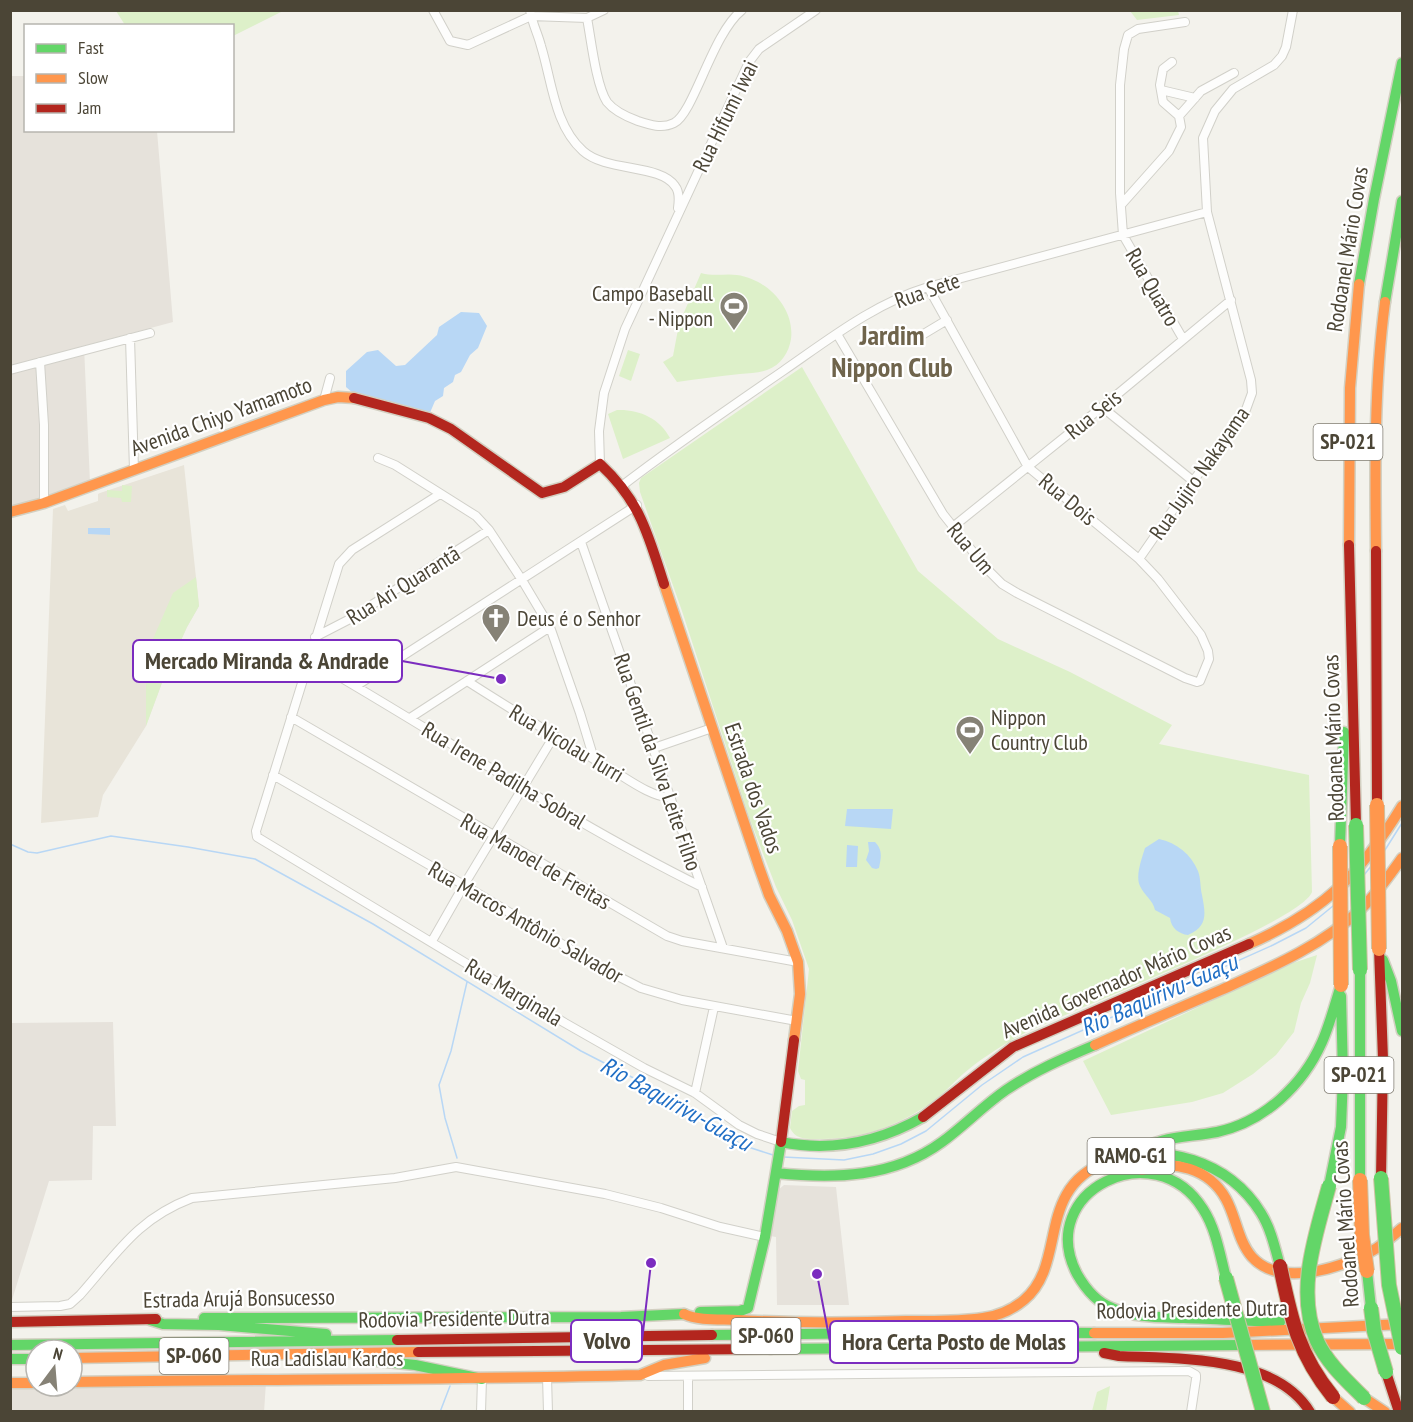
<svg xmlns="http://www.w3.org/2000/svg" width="1413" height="1422" font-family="'PT Sans Narrow',sans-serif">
	<rect width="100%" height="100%" fill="#f3f2ec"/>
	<path fill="#e8e4d9" d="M 184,465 L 199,606 L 187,627 L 163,680 L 146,726 L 103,795 L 98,817 L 41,823 L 53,509 L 65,505 L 68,511 L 98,501 L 98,494 L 100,493 Z"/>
	<path fill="#e6e2db" d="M 10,76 L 25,76 L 26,130 L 157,131 L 173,322 L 84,346 L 90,483 L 10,510 Z
		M 113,1022 L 116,1126 L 93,1126 L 92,1180 L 49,1181 L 11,1303 L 11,1023 Z
		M 784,1185 L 836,1187 L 849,1305 L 777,1305 L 776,1237 L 770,1236 L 778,1190 Z
		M 266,1382 L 264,1412 L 11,1411 L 10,1386 Z"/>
	<path fill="#ddf0c9" d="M 116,11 L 283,11 L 233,36 L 232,26 L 125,25 Z
		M 1130,11 L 1178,11 L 1179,15 L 1137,20 Z
		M 701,273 C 715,277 725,273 737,275 C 767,279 795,308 791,339 C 789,352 781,365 767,370 C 759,373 749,373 740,374 C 719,376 698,379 677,382 L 663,362 L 673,356 L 679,324 Z
		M 628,350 L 640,354 L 631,381 L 619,376 Z
		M 802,367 L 918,571 L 998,639 L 1070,672 L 1172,725 L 1159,744 L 1309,775 L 1312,892 C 1300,924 1061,1013 1015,1038 C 997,1049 979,1060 963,1074 C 953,1083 943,1094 932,1102 C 900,1125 863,1139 822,1139 C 810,1139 796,1141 790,1128 L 792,1111 L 799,1106 L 805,1105 L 805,1080 L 801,1079 L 798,1071 L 809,969 L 792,920 L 776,887 L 749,817 L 682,611 L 640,492 L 639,483 L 641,478 Z
		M 617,410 C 638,409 660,418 670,438 L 623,459 L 608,414 Z
		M 122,485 L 132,486 L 131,502 L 122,502 L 121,498 L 107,497 L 107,490 L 122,491 Z
		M 196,577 L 199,606 L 187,627 L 163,680 L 146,726 L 146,655 L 173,593 Z
		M 1317,955 L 1310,983 L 1301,1003 L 1294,1032 L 1276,1055 L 1253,1074 L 1223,1093 L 1192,1102 L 1111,1115 L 1083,1061 L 1293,963 Z
		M 1110,1386 L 1106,1411 L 1092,1411 L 1097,1392 Z"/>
	<path fill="#b8d7f5" d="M 461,312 L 479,313 L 487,326 L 478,348 L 470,355 L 461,372 L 455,375 L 453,382 L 444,388 L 443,396 L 435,401 L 429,415 L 354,394 L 346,387 L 346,371 L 367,352 L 378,350 L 396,366 L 405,365 L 437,335 L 439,327 Z
		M 88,528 L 110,528 L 110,535 L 88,534 Z
		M 847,809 L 893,809 L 891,829 L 845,826 Z
		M 1159,839 C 1177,843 1191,854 1198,871 C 1201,879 1200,887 1202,895 C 1205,912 1209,926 1188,935 C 1179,934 1171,928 1170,918 L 1155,910 C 1153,900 1144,895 1140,886 C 1135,876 1142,858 1145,848 Z
		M 868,842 L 875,842 C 883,850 881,858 879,868 L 876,869 L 872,868 L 866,860 L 869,851 Z
		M 847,845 L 858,846 L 857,867 L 846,867 Z"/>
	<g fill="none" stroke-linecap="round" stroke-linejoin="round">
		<path stroke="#b8d7f5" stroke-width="1.5" d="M 10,844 L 28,852 L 37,853 L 111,836 L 188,847 L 255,859 L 373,924 L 581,1051 L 655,1089 L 717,1127 L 742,1145 L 773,1155
			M 1385,850 L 1402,823
			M 1364,875 L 1372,865
			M 783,1157 L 844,1160 L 873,1154 L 901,1144 L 926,1131 L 982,1085 L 1023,1057 L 1273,945 L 1306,928 L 1333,906
			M 457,1158 L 445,1118 L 439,1085 L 451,1051 L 467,982
			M 440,1412 L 450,1386"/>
		<g stroke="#d1d0c9" stroke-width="10">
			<path id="street" d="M 433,10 L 450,41 L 468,45 L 531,16 L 587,18 L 604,10
				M 530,10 C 532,23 538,34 541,46 C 552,81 554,125 583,151 C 606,172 661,164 675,186 C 680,192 679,201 678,208
				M 587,18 C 591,39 596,85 607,102 C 615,112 627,117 638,121 C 650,125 662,129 674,123 C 694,113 712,34 742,10
				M 1161,90 L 1195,98
				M 1179,116 L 1201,91 L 1234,73
				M 1121,205 L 1169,151 L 1181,127 L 1179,116 L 1163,102 L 1160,85 L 1163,69 L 1172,62
				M 837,334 L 943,514 L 985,567 L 1002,584 L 1017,593 L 1185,678 L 1197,682 L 1200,681 L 1209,659 L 1208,651 L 1201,635 L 1158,579 L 1139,559 L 1028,467 L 928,287
				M 922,335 L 947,320
				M 130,338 L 134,470
				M 1183,339 L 1123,235 L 1120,193 L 1120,85 L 1124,49 L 1128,35 L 1138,29 L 1185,22
				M 40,362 L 44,425 L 44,503
				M 10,370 L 150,333
				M 324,400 L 330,378
				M 1102,407 L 1193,481
				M 378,458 L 395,465 L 476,516 L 489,530 L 522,580 L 550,627 L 580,713 L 594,759
				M 600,464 L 599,431 L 604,393 L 625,329 L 749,62 L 759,49 L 816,10
				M 623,485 C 675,445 729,408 783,371 C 828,340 875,303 928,287 L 1207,212
				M 440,494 L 352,550 L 339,564 L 256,831 L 257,837 L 565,1023 L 644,1068 L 695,1093 L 739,1125 L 757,1134 L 781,1142
				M 954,526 L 1102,407 L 1231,300
				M 581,542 L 723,948
				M 1139,559 L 1193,481 L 1244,415 L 1252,393 L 1251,380 L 1207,212 L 1203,138 L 1215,111 L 1233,89 L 1274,65 L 1282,56 L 1286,47 L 1293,10
				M 315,637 L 348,620 L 489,530
				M 309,659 C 440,734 566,820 702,887
				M 467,681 C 514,711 561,740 609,768 C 628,779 649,796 671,798
				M 356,686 L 637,505
				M 291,717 L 667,936 L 682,941 L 798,962
				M 410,718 L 550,627
				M 654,748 L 712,728
				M 273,775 L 464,885 L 600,967 L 641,988 L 682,1000 L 797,1021
				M 432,941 L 464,885 L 554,736
				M 695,1093 L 714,1007
				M 10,1307 L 60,1306 L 70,1304 L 80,1295 C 118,1252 137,1219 192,1198 L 395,1178 L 456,1167 L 605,1194 L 661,1208 L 720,1227 L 765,1237
				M 648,1376 L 1189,1371 L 1196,1375 L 1196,1379 L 1191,1412
				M 688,1376 L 688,1412
				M 547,1377 L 548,1412
				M 481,1412 L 482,1379"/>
		</g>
		<g stroke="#d3d0c2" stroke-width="13">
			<path id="fast" d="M 1359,284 L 1374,199 L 1402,63
				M 1385,302 L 1402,201
				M 1340,846 L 1344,732
				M 1383,960 L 1391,981 L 1402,1031
				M 1360,970 L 1360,1180
				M 1133,1154 C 1161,1135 1186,1138 1217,1132 C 1264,1122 1303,1085 1322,1042 C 1330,1024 1335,1004 1341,985
				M 1106,1162 C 1163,1141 1229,1161 1261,1213 C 1271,1229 1275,1248 1280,1266
				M 776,1173 C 834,1179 893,1178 942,1142 C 964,1126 983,1106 1006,1090 C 1034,1071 1064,1058 1095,1045
				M 1329,1186 L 1341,1127 L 1343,1075 L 1341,996
				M 1367,1271 L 1371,1308
				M 1226,1278 C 1220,1255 1216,1229 1203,1209 C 1155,1132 1034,1191 1077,1274 C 1085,1288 1096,1302 1112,1308 C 1135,1318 1160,1317 1184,1318 C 1216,1319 1248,1321 1280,1322
				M 700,1312 L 740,1311 L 748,1308 L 765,1237 L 781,1142 C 831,1152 879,1142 923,1117
				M 204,1318 L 621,1317 L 684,1314
				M 150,1320 L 163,1324 L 219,1325 L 326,1334
				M 712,1335 L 963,1332 L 1094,1333
				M 10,1345 L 397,1340
				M 771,1349 L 1245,1345
				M 10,1359 L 36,1359
				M 368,1360 L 415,1365 L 482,1379"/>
		</g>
		<g stroke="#d3d0c2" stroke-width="13">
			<path id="slow" d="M 10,512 L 44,503 L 324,400 L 338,397 L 354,398
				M 1349,545 L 1350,388 L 1359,284
				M 1376,551 C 1375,468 1374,385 1385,302
				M 664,584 L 759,867 L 769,895 L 787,931 L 798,962 L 800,994 L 794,1040
				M 1249,944 C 1324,911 1360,875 1402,806
				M 1095,1045 C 1137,1026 1179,1008 1221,990 C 1270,968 1322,946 1362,908 C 1377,893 1390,875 1402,858
				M 1142,1170 C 1173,1159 1209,1168 1226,1199 C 1236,1217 1238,1241 1252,1257 C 1281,1289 1346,1267 1377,1248 C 1386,1242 1394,1235 1402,1228
				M 684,1314 C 699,1321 721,1319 738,1320 C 794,1323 850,1323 906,1321 C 931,1321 957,1322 983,1318 C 997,1316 1012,1310 1024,1300 C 1068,1263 1035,1189 1106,1162
				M 1094,1333 L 1223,1333 L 1402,1324
				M 1245,1345 L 1402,1344
				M 72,1358 L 418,1352
				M 640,1375 L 664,1365 L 705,1358
				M 72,1382 C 261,1379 451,1380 640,1375
				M 10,1383 L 36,1383
				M 1333,1397 L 1350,1412
				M 1364,1398 L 1385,1412"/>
		</g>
		<g stroke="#d3d0c2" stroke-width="13">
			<path id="jam" d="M 354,398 L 429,418 L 451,429 L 542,493 L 564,487 L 600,464 C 640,501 648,534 664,584
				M 1349,545 L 1356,825
				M 1376,551 L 1377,805
				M 1379,949 L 1383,1059 L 1381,1178
				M 923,1117 L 1013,1047 L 1249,944
				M 781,1142 L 794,1040
				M 10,1322 L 156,1319
				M 397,1340 L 712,1335
				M 418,1352 L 771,1349
				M 1104,1353 L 1119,1356 C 1178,1359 1276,1355 1310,1412
				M 1386,1372 L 1399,1412"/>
		</g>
		<use href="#street" stroke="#fdfdfc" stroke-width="8"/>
		<use href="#fast" stroke="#63d668" stroke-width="10"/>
		<use href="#slow" stroke="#ff974d" stroke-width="10"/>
		<use href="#jam" stroke="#b3261e" stroke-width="10"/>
		<g stroke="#cec3a4" stroke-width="16" stroke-linecap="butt">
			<path id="fast-bridge" d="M 1356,825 L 1360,970
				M 1381,1178 L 1389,1285 L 1402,1348
				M 1329,1186 C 1316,1234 1295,1292 1317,1341 C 1327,1363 1347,1381 1364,1398
				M 1226,1278 L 1263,1412
				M 1371,1308 L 1374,1331 L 1386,1372"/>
		</g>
		<g stroke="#cec3a4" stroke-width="16" stroke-linecap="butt">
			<path id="slow-bridge" d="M 1377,805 L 1379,949
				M 1340,846 L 1341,985
				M 1360,1180 L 1362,1235 L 1367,1271"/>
		</g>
		<g stroke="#cec3a4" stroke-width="16" stroke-linecap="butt">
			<path id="jam-bridge" d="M 1280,1266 C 1291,1319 1298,1354 1333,1397"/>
		</g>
		<use href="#fast-bridge" stroke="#63d668" stroke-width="14"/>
		<use href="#slow-bridge" stroke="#ff974d" stroke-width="14"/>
		<use href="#jam-bridge" stroke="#b3261e" stroke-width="14"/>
	</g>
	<defs>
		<g id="stadium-pin" transform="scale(1.5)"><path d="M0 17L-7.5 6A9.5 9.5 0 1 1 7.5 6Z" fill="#868276" stroke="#fff"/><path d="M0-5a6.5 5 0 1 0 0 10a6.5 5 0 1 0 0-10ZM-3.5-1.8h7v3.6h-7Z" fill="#fff"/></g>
		<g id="church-pin" transform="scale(1.5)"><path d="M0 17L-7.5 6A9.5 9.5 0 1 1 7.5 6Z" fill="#868276" stroke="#fff"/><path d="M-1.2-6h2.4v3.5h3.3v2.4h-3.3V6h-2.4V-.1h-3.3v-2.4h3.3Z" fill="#fff"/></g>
	</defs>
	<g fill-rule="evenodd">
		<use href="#stadium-pin" x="734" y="306"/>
		<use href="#church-pin" x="496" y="618"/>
		<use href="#stadium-pin" x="970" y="730"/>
	</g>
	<g text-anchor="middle" stroke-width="4.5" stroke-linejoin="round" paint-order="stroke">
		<g fill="#fff" stroke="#817d72" stroke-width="1.5">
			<rect x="1313.5" y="424" width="69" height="36" rx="4.5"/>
			<rect x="1324.5" y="1057" width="69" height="36" rx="4.5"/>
			<rect x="1087.5" y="1138" width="87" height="36" rx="4.5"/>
			<rect x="731.5" y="1318" width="69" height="36" rx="4.5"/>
			<rect x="159.5" y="1338" width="69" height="36" rx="4.5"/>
		</g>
		<g font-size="21" font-weight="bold" fill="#4b4536">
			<text x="1348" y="449">SP-021</text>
			<text x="1359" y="1082">SP-021</text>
			<text x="1131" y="1163">RAMO-G1</text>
			<text x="766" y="1343">SP-060</text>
			<text x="194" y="1363">SP-060</text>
		</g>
		<g font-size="22" fill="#4b4536" stroke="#fff">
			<text transform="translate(725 116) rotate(-64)" y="8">Rua Hifumi Iwai</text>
			<text transform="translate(1347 249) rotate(-81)" y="8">Rodoanel Mário Covas</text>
			<text transform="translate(1153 287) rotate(60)" y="8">Rua Quatro</text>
			<text transform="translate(927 290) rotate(-19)" y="8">Rua Sete</text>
			<text transform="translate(1093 414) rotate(-39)" y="8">Rua Seis</text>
			<text transform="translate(221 416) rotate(-20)" y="8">Avenida Chiyo Yamamoto</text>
			<text transform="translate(1199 473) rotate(-55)" y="8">Rua Jujiro Nakayama</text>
			<text transform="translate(1068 499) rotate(40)" y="8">Rua Dois</text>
			<text transform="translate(971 548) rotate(50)" y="8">Rua Um</text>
			<text transform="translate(403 585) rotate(-32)" y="8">Rua Ari Quarantã</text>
			<text transform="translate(1333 738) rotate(-92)" y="8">Rodoanel Mário Covas</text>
			<text transform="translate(567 743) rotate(31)" y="8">Rua Nicolau Turri</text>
			<text transform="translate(658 762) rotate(71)" y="8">Rua Gentil da Silva Leite Filho</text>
			<text transform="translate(504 775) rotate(31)" y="8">Rua Irene Padilha Sobral</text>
			<text transform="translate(754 788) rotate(71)" y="8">Estrada dos Vados</text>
			<text transform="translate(536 861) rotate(30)" y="8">Rua Manoel de Freitas</text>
			<text transform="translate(526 922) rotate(30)" y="8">Rua Marcos Antônio Salvador</text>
			<text transform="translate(1116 981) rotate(-24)" y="8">Avenida Governador Mário Covas</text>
			<text transform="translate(514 992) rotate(31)" y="8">Rua Marginala</text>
			<text transform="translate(1345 1224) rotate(-94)" y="8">Rodoanel Mário Covas</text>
			<text transform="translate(239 1298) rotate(-1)" y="8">Estrada Arujá Bonsucesso</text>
			<text transform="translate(1192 1309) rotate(-1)" y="8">Rodovia Presidente Dutra</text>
			<text transform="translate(454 1318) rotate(-1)" y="8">Rodovia Presidente Dutra</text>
			<text x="327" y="1366">Rua Ladislau Kardos</text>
		</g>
		<g font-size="22" fill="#4b4536" stroke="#fff" text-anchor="start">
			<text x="713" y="301" text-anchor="end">Campo Baseball<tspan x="713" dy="25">- Nippon</tspan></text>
			<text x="517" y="626">Deus é o Senhor</text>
			<text x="991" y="725">Nippon<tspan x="991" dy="25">Country Club</tspan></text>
		</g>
		<g font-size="24" font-style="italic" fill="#216fc5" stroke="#fff">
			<text transform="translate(1159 995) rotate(-24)" y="8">Rio Baquirivu-Guaçu</text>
			<text transform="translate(676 1104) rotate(29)" y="8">Rio Baquirivu-Guaçu</text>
		</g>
		<g font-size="28" font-weight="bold" fill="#6f644c" stroke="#fff">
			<text x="892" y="345">Jardim<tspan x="892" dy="32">Nippon Club</tspan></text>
		</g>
	</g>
	<path fill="none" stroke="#7b2cbf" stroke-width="2" d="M501 679L402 661M651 1263L642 1341M817 1274L830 1342"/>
	<g fill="#7b2cbf" stroke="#fff" stroke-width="2">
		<circle cx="501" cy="679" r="6"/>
		<circle cx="651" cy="1263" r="6"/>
		<circle cx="817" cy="1274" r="6"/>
	</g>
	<g fill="#fff" stroke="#7b2cbf" stroke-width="2">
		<rect x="133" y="640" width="269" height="42" rx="6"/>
		<rect x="571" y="1320" width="71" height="42" rx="6"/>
		<rect x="830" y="1321" width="248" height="42" rx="6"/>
	</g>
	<g font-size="24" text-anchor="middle" font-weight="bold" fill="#4b4536">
		<text x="267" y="669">Mercado Miranda &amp; Andrade</text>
		<text x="607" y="1349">Volvo</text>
		<text x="954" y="1350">Hora Certa Posto de Molas</text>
	</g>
	<rect width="1413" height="1422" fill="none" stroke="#4b4536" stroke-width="24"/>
	<rect x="24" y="24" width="210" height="108" fill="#ffffff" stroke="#b7b5af" stroke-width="1.5"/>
	<rect x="36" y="44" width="30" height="9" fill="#63d668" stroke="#b7b5af" stroke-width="1.5"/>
	<text x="78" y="54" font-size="18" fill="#4b4536">Fast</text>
	<rect x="36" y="74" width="30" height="9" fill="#ff974d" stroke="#b7b5af" stroke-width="1.5"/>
	<text x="78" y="84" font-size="18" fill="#4b4536">Slow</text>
	<rect x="36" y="104" width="30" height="9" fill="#b3261e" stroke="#b7b5af" stroke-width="1.5"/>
	<text x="78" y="114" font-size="18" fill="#4b4536">Jam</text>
	<g transform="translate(54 1368) rotate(16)"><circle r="28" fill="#ffffff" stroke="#b7b5af" stroke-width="1.5"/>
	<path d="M0-4.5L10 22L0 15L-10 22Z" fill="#868276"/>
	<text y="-9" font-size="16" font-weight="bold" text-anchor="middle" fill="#4b4536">N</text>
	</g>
</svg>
